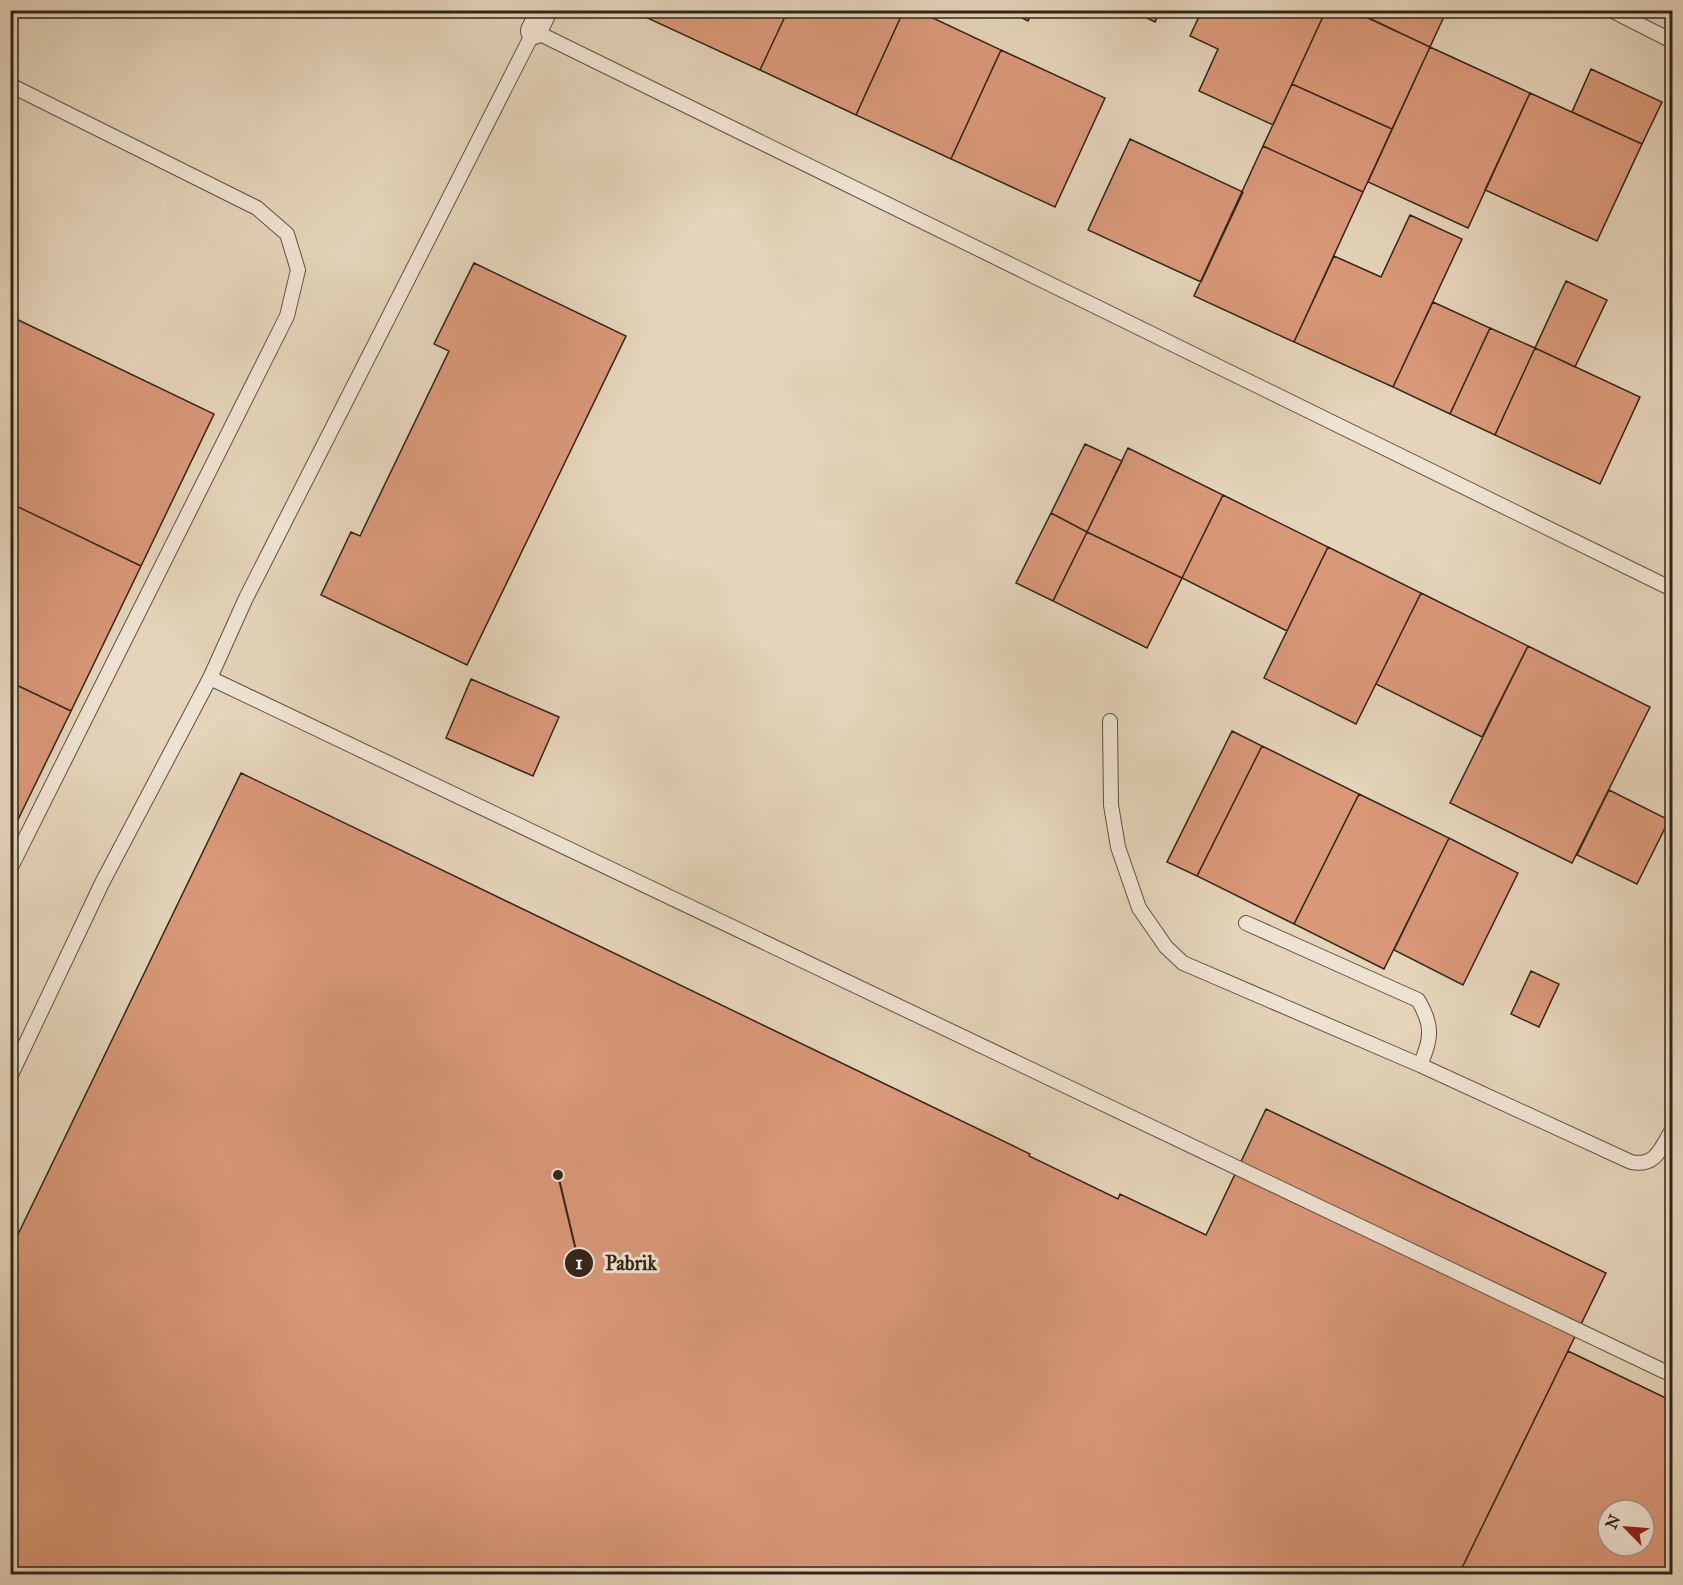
<svg xmlns="http://www.w3.org/2000/svg" width="1683" height="1585" font-family="'IM FELL Great Primer',serif">
	<rect width="100%" height="100%" fill="#e5d4ba"/>
	<filter id="stains"><feTurbulence type="fractalNoise" baseFrequency=".00333" numOctaves="4"/><feColorMatrix values="0 0 0 0 .2 0 0 0 0 .09 0 0 0 0 .02 0 0 0 .5 -.17"/></filter>
	<radialGradient id="worn" r=".72"><stop offset=".6" stop-color="#630" stop-opacity="0"/><stop offset="1" stop-color="#630" stop-opacity=".3"/></radialGradient>
	<path fill="#d99878" stroke="#322518" stroke-width="1.5" fill-rule="evenodd" d="M 646,10 L 788,10 L 760,70 L 643,16 Z
		M 788,10 L 904,10 L 856,115 L 760,70 Z
		M 904,10 L 916,10 L 1001,50 L 951,159 L 856,115 Z
		M 1006,10 L 1033,10 L 1028,21 Z
		M 1131,10 L 1160,10 L 1155,22 Z
		M 1202,10 L 1326,10 L 1273,125 L 1199,91 L 1218,49 L 1190,36 Z
		M 1326,10 L 1352,10 L 1430,47 L 1392,129 L 1292,84 Z
		M 1361,10 L 1447,10 L 1430,47 L 1359,14 Z
		M 1430,47 L 1530,93 L 1468,228 L 1368,182 Z
		M 1001,50 L 1105,98 L 1055,207 L 951,159 Z
		M 1591,69 L 1662,102 L 1642,144 L 1572,112 Z
		M 1292,84 L 1392,129 L 1363,192 L 1263,146 Z
		M 1530,93 L 1642,144 L 1597,241 L 1485,190 Z
		M 1130,139 L 1243,192 L 1201,282 L 1088,230 Z
		M 1263,146 L 1363,192 L 1294,342 L 1194,296 Z
		M 1410,215 L 1462,239 L 1393,387 L 1294,342 L 1334,256 L 1381,277 Z
		M 474,263 L 626,336 L 467,665 L 321,595 L 351,532 L 360,536 L 449,351 L 434,344 Z
		M 1566,281 L 1607,300 L 1575,367 L 1535,348 Z
		M 1433,302 L 1490,328 L 1450,414 L 1393,387 Z
		M 10,316 L 214,414 L 141,566 L 10,503 Z
		M 1490,328 L 1535,348 L 1495,435 L 1450,414 Z
		M 1535,348 L 1640,397 L 1600,484 L 1495,435 Z
		M 1085,444 L 1122,461 L 1087,532 L 1051,513 Z
		M 1128,448 L 1223,495 L 1182,578 L 1087,532 Z
		M 1223,495 L 1328,547 L 1287,631 L 1182,578 Z
		M 10,503 L 141,566 L 71,711 L 10,682 Z
		M 1051,513 L 1087,532 L 1053,601 L 1016,583 Z
		M 1087,532 L 1182,578 L 1147,648 L 1053,601 Z
		M 1328,547 L 1421,593 L 1356,724 L 1264,678 Z
		M 1421,593 L 1528,646 L 1482,737 L 1376,684 Z
		M 1528,646 L 1650,707 L 1572,863 L 1450,803 Z
		M 471,679 L 559,717 L 533,776 L 446,738 Z
		M 10,682 L 71,711 L 10,836 Z
		M 1232,731 L 1262,746 L 1197,876 L 1167,862 Z
		M 1262,746 L 1359,794 L 1294,924 L 1197,876 Z
		M 241,773 L 1030,1154 L 1029,1156 L 1118,1199 L 1120,1194 L 1206,1235 L 1266,1109 L 1606,1273 L 1459,1574 L 10,1574 L 10,1251 Z
		M 1609,790 L 1669,820 L 1637,884 L 1577,855 Z
		M 1359,794 L 1449,838 L 1384,969 L 1294,924 Z
		M 1449,838 L 1518,873 L 1463,985 L 1394,950 Z
		M 1531,971 L 1559,984 L 1539,1027 L 1511,1014 Z
		M 1568,1351 L 1672,1401 L 1672,1574 L 1459,1574 ZM 1608,1510 L 1644,1510 L 1644,1546 L 1608,1546 Z"/>
	<g fill="none" stroke-linecap="round" stroke-linejoin="round">
		<g stroke="#5f5140" stroke-width="16">
			<path id="service" d="M 1611,10 L 1672,41
				M 10,85 L 257,208 L 287,234 L 298,270 L 287,316 L 10,869
				M 210,678 L 1672,1375
				M 1110,721 L 1111,805 L 1118,847 L 1139,908 L 1166,947 L 1183,963 L 1420,1065
				M 1246,923 L 1418,1000 C 1433,1025 1432,1039 1420,1065 L 1631,1162 C 1656,1167 1661,1148 1672,1130
				M 10,1077 L 102,883 L 210,678 L 246,598 L 534,31 L 1672,589"/>
		</g>
		<g stroke="#5f5140" stroke-width="28">
			<path id="minor" d="M 534,31 L 544,10"/>
		</g>
		<use href="#service" stroke="#eee3d2" stroke-width="14"/>
		<use href="#minor" stroke="#eee3d2" stroke-width="26"/>
	</g>
	<path fill="none" stroke="#322518" stroke-width="2" d="M558 1175L579 1263"/>
	<g fill="#322518" stroke="#eee3d2" stroke-width="2">
		<circle cx="558" cy="1175" r="6"/>
		<circle cx="579" cy="1263" r="15"/>
	</g>
	<g font-size="18" text-anchor="middle" font-weight="bold" fill="#fff">
		<text x="579" y="1269">1</text>
	</g>
	<g font-size="20" text-anchor="middle" font-weight="bold" fill="#322518" stroke="#eee3d2" stroke-width="6" stroke-linejoin="round" paint-order="stroke">
		<text x="631" y="1270">Pabrik</text>
	</g>
	<rect width="1683" height="1585" fill="none" stroke="#e5d4ba" stroke-width="36"/>
	<rect x="12" y="12" width="1659" height="1561" fill="none" stroke="#322518" stroke-width="3"/>
	<rect x="18" y="18" width="1647" height="1549" fill="none" stroke="#322518" stroke-width="1.5"/>
	<g transform="translate(1626 1528) rotate(295)"><circle r="28" fill="#eee3d2" stroke="#a39788" stroke-width="1.5"/>
	<path d="M0-4.5L10 22L0 15L-10 22Z" fill="#8f2418"/>
	<text y="-9" font-size="16" font-weight="bold" text-anchor="middle" fill="#322518">N</text>
	</g>
	<rect width="100%" height="100%" filter="url(#stains)"/>
	<rect width="100%" height="100%" fill="url(#worn)"/>
</svg>
